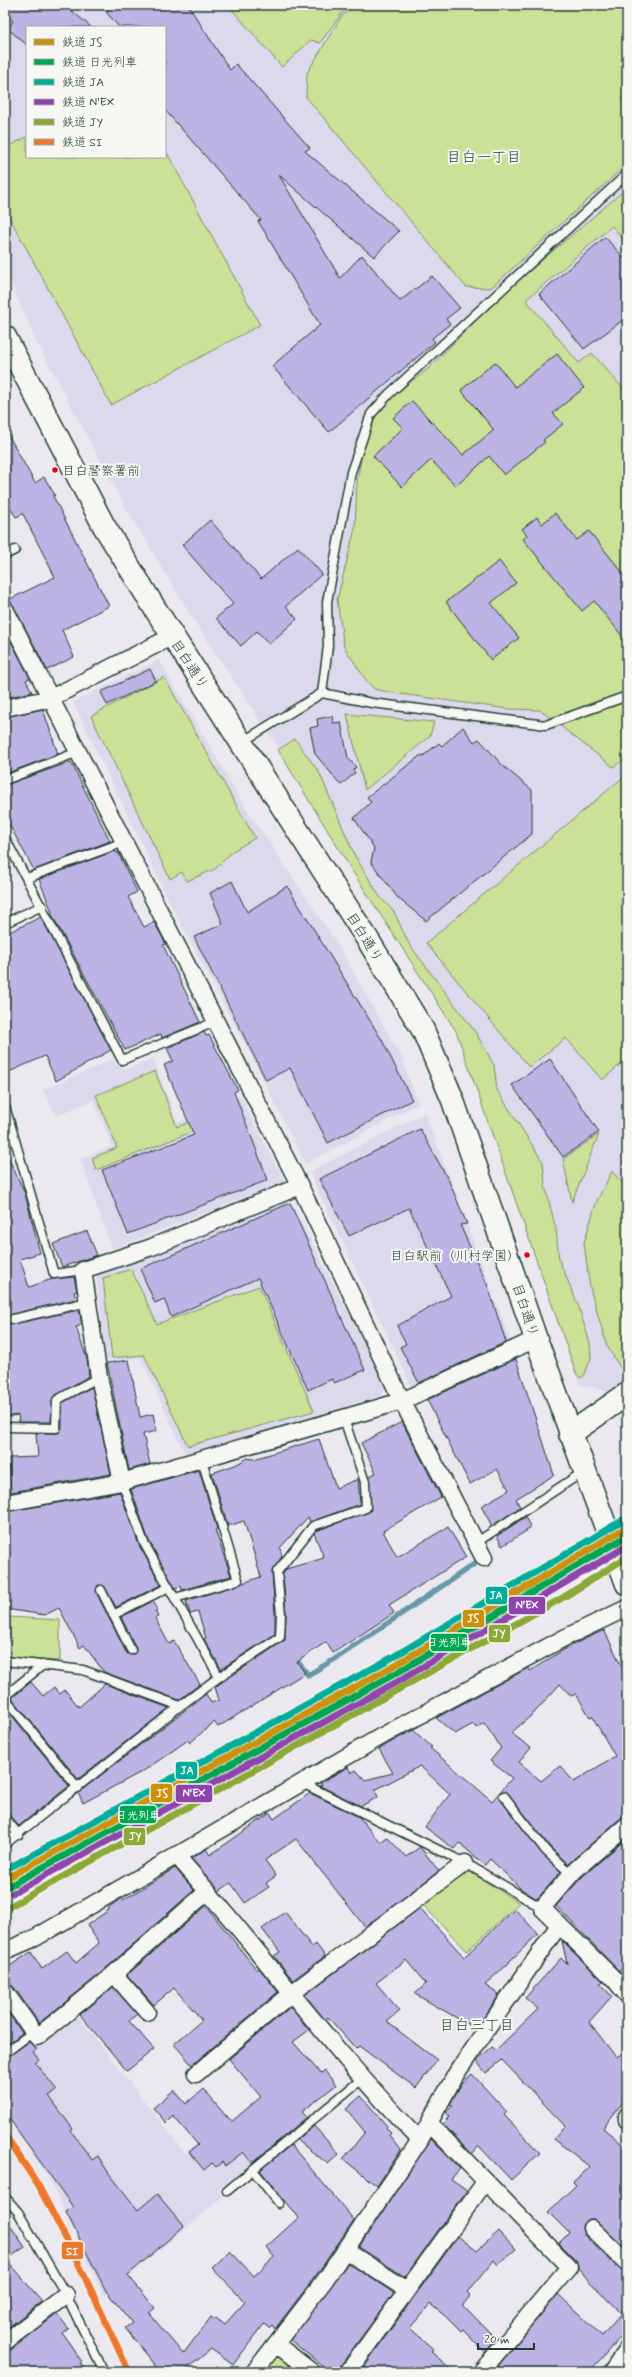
<svg xmlns="http://www.w3.org/2000/svg" width="632" height="2377" font-family="Mynerve,'Klee One',sans-serif">
	<rect width="100%" height="100%" fill="#ebe9ef"/>
	<filter id="ink" filterUnits="userSpaceOnUse"><feTurbulence type="fractalNoise" baseFrequency=".025" numOctaves="2"/><feDisplacementMap in="SourceGraphic" scale="8" xChannelSelector="R" yChannelSelector="G"/><feConvolveMatrix kernelMatrix="1 2 1 2 8 2 1 2 1" color-interpolation-filters="sRGB"/></filter>
	<g filter="url(#ink)">
		<path fill="#ddd9ec" fill-rule="evenodd" d="M 5,5 L 627,5 L 627,1383 L 609,1392 L 579,1384 L 456,1031 L 315,804 L 190,614 L 124,505 L 35,339 L 5,269 ZM 27,27 L 165,27 L 165,157 L 27,157 Z
			M 159,660 L 246,808 L 335,940 L 402,1058 L 418,1104 L 305,1164 L 254,1061 L 172,907 L 73,702 Z
			M 153,1058 L 178,1123 L 240,1096 L 285,1182 L 112,1249 L 80,1159 L 112,1146 L 94,1100 L 56,1116 L 43,1090 L 113,1059 L 117,1066 L 127,1069 Z
			M 425,1113 L 511,1342 L 412,1387 L 309,1172 Z
			M 289,1198 L 387,1387 L 381,1396 L 185,1454 L 141,1358 L 106,1360 L 96,1274 Z
			M 78,2016 L 185,2153 L 230,2117 L 260,2155 L 218,2190 L 223,2197 L 104,2296 L 49,2179 L 14,2128 L 40,2106 L 5,2061 L 33,2038 L 39,2044 Z"/>
		<path fill="#cbe197" stroke="#758f66" d="M 228,5 L 353,5 L 341,14 L 320,43 L 311,40 L 282,67 Z
			M 355,5 L 621,5 L 627,12 L 627,164 L 491,288 L 466,287 L 306,97 L 307,73 L 341,17 Z
			M 27,137 L 27,157 L 165,157 L 165,149 L 260,325 L 111,405 L 5,209 L 5,148 Z
			M 627,188 L 627,244 L 612,226 L 526,300 L 579,363 L 592,353 L 627,393 L 627,758 L 613,767 L 540,710 L 508,709 L 393,693 L 374,689 L 366,680 L 344,647 L 337,600 L 355,528 L 357,482 L 364,439 L 376,408 L 428,369 L 501,295 Z
			M 164,677 L 255,838 L 233,851 L 215,869 L 187,881 L 182,872 L 170,879 L 91,716 Z
			M 347,714 L 434,722 L 430,736 L 365,790 Z
			M 295,739 L 319,772 L 355,856 L 380,897 L 394,912 L 409,944 L 476,1033 L 494,1065 L 497,1090 L 543,1162 L 545,1186 L 556,1229 L 559,1260 L 578,1305 L 590,1343 L 591,1358 L 584,1376 L 580,1378 L 576,1373 L 456,1031 L 358,880 L 278,750 Z
			M 627,774 L 627,1059 L 602,1080 L 566,1038 L 529,1067 L 426,943 Z
			M 155,1071 L 177,1127 L 237,1103 L 241,1112 L 96,1170 L 92,1158 L 117,1148 L 96,1095 Z
			M 599,1134 L 572,1202 L 563,1159 Z
			M 612,1171 L 627,1189 L 627,1379 L 607,1346 L 590,1288 L 584,1243 L 596,1203 Z
			M 131,1269 L 157,1324 L 259,1286 L 314,1411 L 188,1446 L 144,1355 L 112,1358 L 103,1278 Z
			M 9,1617 L 60,1620 L 60,1661 L 11,1658 Z
			M 466,1869 L 519,1903 L 467,1951 L 423,1905 Z
			M 276,2349 L 307,2372 L 258,2372 Z"/>
		<g fill="none" stroke-linecap="round" stroke-linejoin="round">
			<path stroke="#6698a8" stroke-width="5.5" d="M 293,1656 L 308,1675 L 335,1659 L 483,1558"/>
		</g>
		<path fill="#bdb3e4" stroke="#1f3d34" fill-rule="evenodd" d="M 5,5 L 65,5 L 91,27 L 27,27 L 27,45 L 8,29 L 13,21 L 5,14 Z
			M 112,5 L 188,5 L 230,70 L 236,64 L 310,148 L 305,151 L 399,231 L 374,257 L 279,175 L 340,278 L 362,255 L 400,301 L 432,276 L 460,308 L 446,319 L 450,324 L 432,338 L 435,342 L 329,432 L 272,366 L 320,325 L 258,221 L 261,220 L 165,110 L 165,27 L 119,27 L 106,12 Z
			M 605,237 L 627,261 L 627,317 L 584,349 L 539,294 Z
			M 557,354 L 584,388 L 553,413 L 563,424 L 543,440 L 545,442 L 504,475 L 489,456 L 456,486 L 431,460 L 402,487 L 373,456 L 403,428 L 393,418 L 412,401 L 463,455 L 494,430 L 461,390 L 495,362 L 515,387 Z
			M 5,429 L 35,483 L 44,477 L 55,495 L 53,496 L 109,606 L 62,630 L 74,657 L 47,670 L 13,605 L 8,600 L 55,577 L 23,514 L 16,517 L 5,500 Z
			M 555,513 L 577,540 L 589,531 L 627,578 L 627,642 L 594,601 L 582,611 L 523,539 L 527,535 L 522,529 L 537,517 L 542,524 Z
			M 210,520 L 261,579 L 298,547 L 322,574 L 286,606 L 297,619 L 269,644 L 257,631 L 241,646 L 216,618 L 233,604 L 182,545 Z
			M 499,561 L 516,583 L 491,603 L 519,638 L 491,660 L 446,602 Z
			M 5,630 L 30,678 L 26,680 L 32,692 L 5,698 Z
			M 150,669 L 156,681 L 107,705 L 101,692 Z
			M 43,709 L 58,754 L 5,774 L 5,717 Z
			M 332,716 L 333,723 L 341,722 L 348,758 L 356,767 L 353,770 L 355,773 L 341,785 L 315,754 L 310,728 L 318,726 L 317,719 Z
			M 463,727 L 474,742 L 479,739 L 503,766 L 532,790 L 532,834 L 426,921 L 398,898 L 371,862 L 374,848 L 354,818 L 371,802 L 367,797 L 421,755 L 423,756 L 439,743 L 442,746 Z
			M 71,762 L 110,841 L 34,870 L 5,817 L 5,785 Z
			M 115,851 L 116,853 L 118,852 L 137,892 L 128,897 L 144,927 L 154,922 L 166,944 L 163,945 L 200,1022 L 162,1038 L 161,1034 L 125,1050 L 51,913 L 52,912 L 39,879 Z
			M 232,881 L 247,912 L 287,886 L 382,1040 L 412,1100 L 328,1143 L 290,1068 L 266,1080 L 194,937 L 223,924 L 210,893 Z
			M 41,917 L 111,1050 L 56,1081 L 45,1056 L 9,1072 L 5,1063 L 5,934 Z
			M 204,1032 L 206,1036 L 209,1035 L 238,1090 L 234,1092 L 268,1180 L 128,1234 L 102,1170 L 194,1135 L 164,1065 L 173,1061 L 167,1048 Z
			M 550,1059 L 599,1132 L 563,1157 L 512,1085 Z
			M 420,1129 L 449,1181 L 467,1224 L 460,1225 L 487,1284 L 506,1342 L 419,1383 L 400,1347 L 406,1344 L 397,1326 L 451,1296 L 409,1208 L 349,1236 L 319,1179 Z
			M 5,1150 L 25,1194 L 40,1253 L 20,1259 L 29,1287 L 52,1279 L 74,1277 L 77,1291 L 74,1292 L 76,1299 L 12,1314 L 8,1318 L 9,1323 L 14,1324 L 79,1310 L 82,1325 L 76,1327 L 87,1359 L 89,1376 L 53,1397 L 51,1422 L 19,1422 L 18,1415 L 5,1417 Z
			M 290,1203 L 365,1370 L 334,1383 L 332,1379 L 308,1390 L 258,1278 L 171,1317 L 164,1299 L 155,1303 L 140,1269 Z
			M 87,1231 L 97,1255 L 62,1267 L 53,1244 Z
			M 516,1359 L 554,1475 L 516,1499 L 520,1507 L 492,1526 L 481,1506 L 509,1490 L 497,1469 L 470,1484 L 427,1400 Z
			M 129,1360 L 140,1417 L 153,1414 L 157,1431 L 143,1434 L 150,1464 L 129,1470 L 107,1363 Z
			M 92,1387 L 111,1474 L 11,1492 L 9,1458 L 38,1457 L 36,1433 L 59,1433 L 62,1428 L 62,1403 Z
			M 402,1422 L 441,1497 L 383,1531 L 397,1557 L 448,1527 L 466,1557 L 389,1605 L 394,1613 L 333,1653 L 326,1642 L 297,1662 L 305,1673 L 292,1681 L 218,1727 L 214,1722 L 190,1743 L 188,1740 L 145,1770 L 83,1803 L 78,1793 L 206,1694 L 211,1703 L 219,1700 L 215,1687 L 285,1640 L 286,1614 L 283,1574 L 286,1569 L 324,1558 L 314,1533 L 316,1531 L 370,1511 L 369,1476 L 376,1473 L 361,1443 Z
			M 319,1439 L 336,1488 L 358,1479 L 360,1504 L 310,1522 L 308,1517 L 280,1548 L 282,1556 L 272,1573 L 275,1614 L 275,1634 L 221,1669 L 204,1639 L 206,1638 L 198,1612 L 190,1614 L 186,1601 L 261,1577 L 244,1521 L 228,1526 L 212,1473 L 235,1465 L 248,1458 L 254,1459 Z
			M 199,1470 L 217,1529 L 215,1530 L 231,1576 L 182,1590 L 181,1586 L 175,1588 L 149,1541 L 131,1489 Z
			M 120,1492 L 139,1545 L 161,1585 L 116,1607 L 104,1586 L 98,1585 L 96,1592 L 126,1652 L 130,1655 L 135,1653 L 136,1648 L 121,1617 L 153,1601 L 158,1610 L 155,1611 L 158,1617 L 155,1618 L 169,1644 L 174,1641 L 200,1684 L 179,1700 L 104,1672 L 84,1645 L 80,1648 L 59,1608 L 45,1615 L 5,1609 L 5,1512 Z
			M 525,1517 L 531,1528 L 502,1546 L 497,1536 Z
			M 604,1630 L 627,1677 L 627,1816 L 621,1818 L 568,1864 L 550,1847 L 508,1793 L 500,1792 L 500,1799 L 542,1854 L 561,1872 L 537,1899 L 521,1889 L 490,1859 L 485,1865 L 459,1843 L 454,1849 L 425,1827 L 450,1794 L 420,1766 L 375,1790 L 378,1797 L 361,1806 L 320,1786 L 322,1784 L 320,1783 L 348,1767 L 351,1773 L 356,1770 L 365,1780 L 393,1773 L 379,1749 L 413,1730 L 432,1747 L 430,1748 L 492,1801 L 512,1778 L 490,1761 L 501,1748 L 484,1723 L 476,1728 L 473,1724 L 455,1734 L 436,1718 L 528,1668 L 530,1671 L 568,1647 ZM 560,1684 L 571,1696 L 576,1694 L 590,1717 L 592,1716 L 615,1756 L 574,1782 L 560,1766 L 541,1781 L 519,1762 L 531,1748 L 511,1733 L 534,1713 Z
			M 31,1682 L 43,1696 L 54,1687 L 60,1694 L 65,1690 L 79,1707 L 105,1684 L 169,1708 L 78,1779 L 12,1698 Z
			M 5,1707 L 69,1786 L 19,1826 L 5,1813 Z
			M 310,1793 L 359,1817 L 378,1840 L 381,1842 L 387,1837 L 406,1857 L 420,1847 L 439,1871 L 365,1927 L 296,1839 L 265,1860 L 276,1876 L 266,1883 L 269,1887 L 245,1903 L 231,1883 L 219,1891 L 191,1858 L 206,1849 L 210,1855 L 270,1813 L 274,1819 Z
			M 627,1838 L 627,1966 L 619,1971 L 556,1906 L 581,1878 Z
			M 175,1868 L 194,1890 L 93,1980 L 39,2023 L 13,1986 L 5,1983 L 5,1969 L 31,1952 L 42,1969 L 67,1951 L 76,1963 L 99,1943 L 87,1925 L 109,1910 L 108,1908 L 116,1902 L 122,1898 L 123,1900 Z
			M 206,1906 L 257,1970 L 259,1968 L 278,1992 L 192,2065 L 174,2044 L 202,2020 L 174,1988 L 154,2005 L 127,1975 Z
			M 420,1908 L 464,1957 L 515,1909 L 538,1934 L 485,1985 L 499,1995 L 476,2029 L 415,1994 L 426,1984 L 406,1960 L 376,1983 L 400,2011 L 387,2022 L 437,2060 L 416,2088 L 359,2046 L 356,2049 L 328,2017 L 325,2020 L 305,1995 Z
			M 285,1912 L 312,1947 L 316,1944 L 325,1956 L 293,1980 L 274,1956 L 280,1952 L 262,1929 Z
			M 562,1941 L 604,1982 L 600,1984 L 612,1996 L 589,2022 L 616,2057 L 627,2051 L 627,2097 L 603,2128 L 627,2148 L 627,2250 L 594,2219 L 588,2219 L 582,2226 L 584,2235 L 620,2270 L 627,2272 L 627,2330 L 589,2372 L 493,2372 L 558,2294 L 602,2336 L 622,2313 L 591,2283 L 578,2268 L 576,2260 L 559,2243 L 569,2233 L 548,2212 L 576,2185 L 573,2182 L 590,2167 L 554,2139 L 565,2126 L 502,2060 L 486,2073 L 476,2061 L 492,2047 L 496,2050 L 538,2009 L 525,1998 L 561,1958 L 567,1964 Z
			M 113,1987 L 137,2014 L 129,2021 L 154,2049 L 127,2071 L 80,2015 Z
			M 290,2007 L 309,2030 L 293,2042 L 321,2074 L 325,2071 L 336,2085 L 302,2112 L 307,2117 L 252,2163 L 243,2152 L 225,2166 L 222,2162 L 216,2167 L 212,2163 L 204,2170 L 189,2152 L 198,2145 L 173,2116 L 166,2123 L 153,2108 L 174,2090 L 186,2104 L 203,2089 L 231,2122 L 261,2097 L 229,2059 Z
			M 5,2008 L 22,2033 L 5,2046 Z
			M 29,2042 L 37,2049 L 33,2052 L 39,2060 L 35,2063 L 57,2090 L 49,2096 L 73,2129 L 71,2131 L 92,2160 L 98,2156 L 108,2172 L 138,2210 L 157,2194 L 184,2226 L 128,2275 L 155,2308 L 149,2313 L 183,2354 L 211,2317 L 214,2319 L 216,2317 L 225,2324 L 245,2302 L 212,2268 L 230,2251 L 254,2276 L 274,2257 L 266,2247 L 298,2218 L 260,2170 L 291,2145 L 354,2220 L 317,2274 L 275,2329 L 272,2325 L 269,2328 L 264,2324 L 233,2365 L 211,2349 L 183,2372 L 161,2372 L 125,2328 L 132,2323 L 106,2291 L 66,2212 L 73,2207 L 5,2113 L 5,2058 Z
			M 472,2074 L 507,2112 L 504,2115 L 540,2153 L 511,2180 L 479,2146 L 472,2154 L 443,2124 L 450,2117 L 446,2112 L 453,2106 L 450,2104 L 462,2083 Z
			M 361,2096 L 387,2126 L 386,2128 L 391,2133 L 389,2135 L 401,2150 L 377,2186 L 343,2159 L 365,2132 L 346,2109 Z
			M 314,2126 L 339,2154 L 328,2164 L 297,2140 Z
			M 431,2139 L 460,2169 L 451,2179 L 467,2190 L 405,2277 L 359,2247 Z
			M 5,2218 L 25,2247 L 6,2260 L 42,2301 L 5,2330 Z
			M 499,2231 L 516,2249 L 498,2265 L 494,2260 L 468,2292 L 471,2295 L 463,2305 L 496,2339 L 485,2353 L 463,2330 L 461,2332 L 445,2316 L 430,2304 L 410,2328 L 433,2349 L 431,2352 L 455,2372 L 360,2372 L 458,2236 L 477,2251 Z
			M 348,2263 L 394,2293 L 340,2366 L 339,2372 L 330,2372 L 290,2340 Z
			M 57,2314 L 69,2329 L 63,2334 L 82,2362 L 80,2363 L 86,2372 L 5,2372 L 5,2351 L 11,2350 Z"/>
		<g fill="none" stroke-linecap="round" stroke-linejoin="round">
			<g stroke="#1f3d34" stroke-width="11">
				<path id="lane" d="M 627,174 L 389,394 L 371,414 L 351,472 L 327,602 L 328,646 L 322,693 L 372,703 L 546,725 L 627,696
					M 5,555 L 15,550
					M 242,742 L 322,693
					M 5,780 L 78,752
					M 5,838 L 122,1060 L 215,1022
					M 27,878 L 124,842
					M 5,923 L 42,906
					M 5,1106 L 54,1274 L 83,1270
					M 13,1319 L 88,1302
					M 5,1427 L 56,1428 L 57,1400 L 99,1377
					M 122,1482 L 144,1543 L 219,1677
					M 477,1542 L 583,1472
					M 101,1590 L 131,1650
					M 175,1598 L 238,1580 L 202,1460
					M 113,1615 L 169,1587
					M 5,1661 L 83,1670 L 180,1706
					M 5,1696 L 43,1665
					M 5,1698 L 78,1788
					M 302,1783 L 465,1863 L 542,1908
					M 504,1796 L 546,1851 L 571,1874
					M 5,1818 L 19,1835
					M 5,1844 L 180,1706 L 219,1677 L 280,1637 L 281,1614 L 277,1572 L 313,1526 L 366,1508 L 365,1482 L 344,1419
					M 5,2053 L 33,2032
					M 253,2170 L 279,2203
					M 227,2191 L 363,2078
					M 5,2197 L 18,2212 L 66,2295 L 104,2372"/>
			</g>
			<g stroke="#1f3d34" stroke-width="19">
				<path id="street" d="M 5,609 L 300,1186 L 402,1401 L 484,1558
					M 5,708 L 51,698 L 173,636
					M 122,1482 L 99,1377 L 83,1270 L 152,1247 L 300,1186
					M 5,1503 L 122,1482 L 402,1401 L 536,1339
					M 627,1825 L 574,1871 L 542,1908 L 614,1979 L 627,1995
					M 176,1855 C 259,1948 332,2051 420,2140
					M 5,1951 L 35,1938 L 382,1736 L 564,1638 L 627,1608
					M 114,1974 L 147,2012
					M 5,1992 L 37,2037 L 99,1987 L 208,1891
					M 196,2074 L 292,1993 L 465,1863
					M 627,2116 L 627,2120
					M 429,2123 L 569,2267 L 481,2372
					M 591,2228 L 627,2263
					M 345,2250 L 407,2290
					M 5,2342 L 66,2295
					M 276,2344 L 312,2372
					M 254,2372 L 325,2280 L 420,2140 L 456,2074 L 559,1925
					M 348,2372 L 485,2182
					M 611,2372 L 627,2349"/>
			</g>
			<g stroke="#1f3d34" stroke-width="25">
				<path id="secondary" d="M 570,1434 L 627,1394"/>
			</g>
			<g stroke="#1f3d34" stroke-width="25">
				<path id="primary" d="M 5,337 L 104,526 L 154,607 L 368,940 L 423,1030 L 452,1098 L 536,1339 L 627,1584"/>
			</g>
			<use href="#lane" stroke="#f6f6f2" stroke-width="8"/>
			<use href="#street" stroke="#f6f6f2" stroke-width="16"/>
			<use href="#secondary" stroke="#f6f6f2" stroke-width="22"/>
			<use href="#primary" stroke="#f6f6f2" stroke-width="22"/>
			<g stroke="#f6f6f2" stroke-width="10">
				<path id="rail-1" d="M 5,1879 L 397,1664 L 627,1527"/>
			</g>
			<g stroke="#f6f6f2" stroke-width="10">
				<path id="rail-2" d="M 9,1886 L 400,1671 L 627,1536"/>
			</g>
			<g stroke="#f6f6f2" stroke-width="10">
				<path id="rail-3" d="M 5,1870 L 393,1657 L 623,1520"/>
			</g>
			<g stroke="#f6f6f2" stroke-width="10">
				<path id="rail-4" d="M 13,1893 L 404,1678 L 627,1546"/>
			</g>
			<g stroke="#f6f6f2" stroke-width="10">
				<path id="rail-5" d="M 5,1909 L 564,1597 L 627,1557"/>
			</g>
			<g stroke="#f6f6f2" stroke-width="10">
				<path id="rail-6" d="M 5,2135 L 38,2185 L 76,2258 L 129,2372"/>
			</g>
			<use href="#rail-1" stroke="#cc910a" stroke-width="7"/>
			<use href="#rail-2" stroke="#00a651" stroke-width="7"/>
			<use href="#rail-3" stroke="#00ac9a" stroke-width="7"/>
			<use href="#rail-4" stroke="#8e44ad" stroke-width="7"/>
			<use href="#rail-5" stroke="#8ca838" stroke-width="7"/>
			<use href="#rail-6" stroke="#ed772d" stroke-width="7"/>
		</g>
	</g>
	<g fill="#e4002b" stroke="#f6f6f2" stroke-width="1.5">
		<circle cx="55" cy="470" r="3.5"/>
		<circle cx="527" cy="1255" r="3.5"/>
	</g>
	<g text-anchor="middle" stroke-width="4" stroke-linejoin="round" paint-order="stroke">
		<g font-size="13" fill="#1f3d34" stroke="#f6f6f2" text-anchor="start">
			<text x="62" y="475">目白警察署前</text>
			<text x="520" y="1260" text-anchor="end">目白駅前（川村学園）</text>
		</g>
		<g font-size="14" fill="#1f3d34" stroke="#f6f6f2">
			<text transform="translate(190 664) rotate(57)" y="5">目白通り</text>
			<text transform="translate(365 937) rotate(58)" y="5">目白通り</text>
			<text transform="translate(526 1310) rotate(71)" y="5">目白通り</text>
		</g>
		<g font-size="15" fill="#1f3d34" stroke="#f6f6f2">
			<text x="484" y="162">目白一丁目</text>
			<text x="477" y="2030">目白三丁目</text>
		</g>
	</g>
	<g stroke="#f6f6f2" stroke-width="1.5">
		<rect x="485" y="1586" width="23" height="19" rx="4" fill="#00ac9a"/>
		<rect x="508" y="1596" width="38" height="19" rx="4" fill="#8e44ad"/>
		<rect x="462" y="1609" width="23" height="19" rx="4" fill="#cc910a"/>
		<rect x="488" y="1624" width="23" height="19" rx="4" fill="#8ca838"/>
		<rect x="430" y="1633" width="38" height="19" rx="4" fill="#00a651"/>
		<rect x="175" y="1761" width="23" height="19" rx="4" fill="#00ac9a"/>
		<rect x="150" y="1783" width="23" height="20" rx="4" fill="#cc910a"/>
		<rect x="175" y="1784" width="38" height="19" rx="4" fill="#8e44ad"/>
		<rect x="119" y="1805" width="38" height="19" rx="4" fill="#00a651"/>
		<rect x="123" y="1827" width="23" height="19" rx="4" fill="#8ca838"/>
		<rect x="61" y="2241" width="23" height="19" rx="4" fill="#ed772d"/>
	</g>
	<g font-size="11" text-anchor="middle" font-weight="bold" fill="#fff">
		<text x="496" y="1599">JA</text>
		<text x="527" y="1609">N'EX</text>
		<text x="473" y="1622">JS</text>
		<text x="499" y="1637">JY</text>
		<text x="449" y="1646">日光列車</text>
		<text x="187" y="1774">JA</text>
		<text x="162" y="1797">JS</text>
		<text x="194" y="1797">N'EX</text>
		<text x="138" y="1819">日光列車</text>
		<text x="135" y="1840">JY</text>
		<text x="72" y="2255">SI</text>
	</g>
	<rect width="632" height="2377" fill="none" stroke="#f6f6f2" stroke-width="20"/>
	<rect x="10" y="10" width="612" height="2357" fill="none" stroke="#1f3d34" stroke-width="1.5" filter="url(#ink)"/>
	<rect x="26" y="26" width="140" height="132" fill="#f6f6f2" stroke="#a0aca6"/>
	<rect x="34" y="39" width="20" height="6" fill="#cc910a" stroke="#a0aca6"/>
	<text x="62" y="46" font-size="12" fill="#1f3d34">鉄道 JS</text>
	<rect x="34" y="59" width="20" height="6" fill="#00a651" stroke="#a0aca6"/>
	<text x="62" y="66" font-size="12" fill="#1f3d34">鉄道 日光列車</text>
	<rect x="34" y="79" width="20" height="6" fill="#00ac9a" stroke="#a0aca6"/>
	<text x="62" y="86" font-size="12" fill="#1f3d34">鉄道 JA</text>
	<rect x="34" y="99" width="20" height="6" fill="#8e44ad" stroke="#a0aca6"/>
	<text x="62" y="106" font-size="12" fill="#1f3d34">鉄道 N'EX</text>
	<rect x="34" y="119" width="20" height="6" fill="#8ca838" stroke="#a0aca6"/>
	<text x="62" y="126" font-size="12" fill="#1f3d34">鉄道 JY</text>
	<rect x="34" y="139" width="20" height="6" fill="#ed772d" stroke="#a0aca6"/>
	<text x="62" y="146" font-size="12" fill="#1f3d34">鉄道 SI</text>
	<path d="M478 2343v6h56v-6" fill="none" stroke="#1f3d34" stroke-width="2"/>
	<text x="484" y="2343" font-size="12" fill="#1f3d34" stroke="#f6f6f2" stroke-width="3" paint-order="stroke">20 m</text>
</svg>
